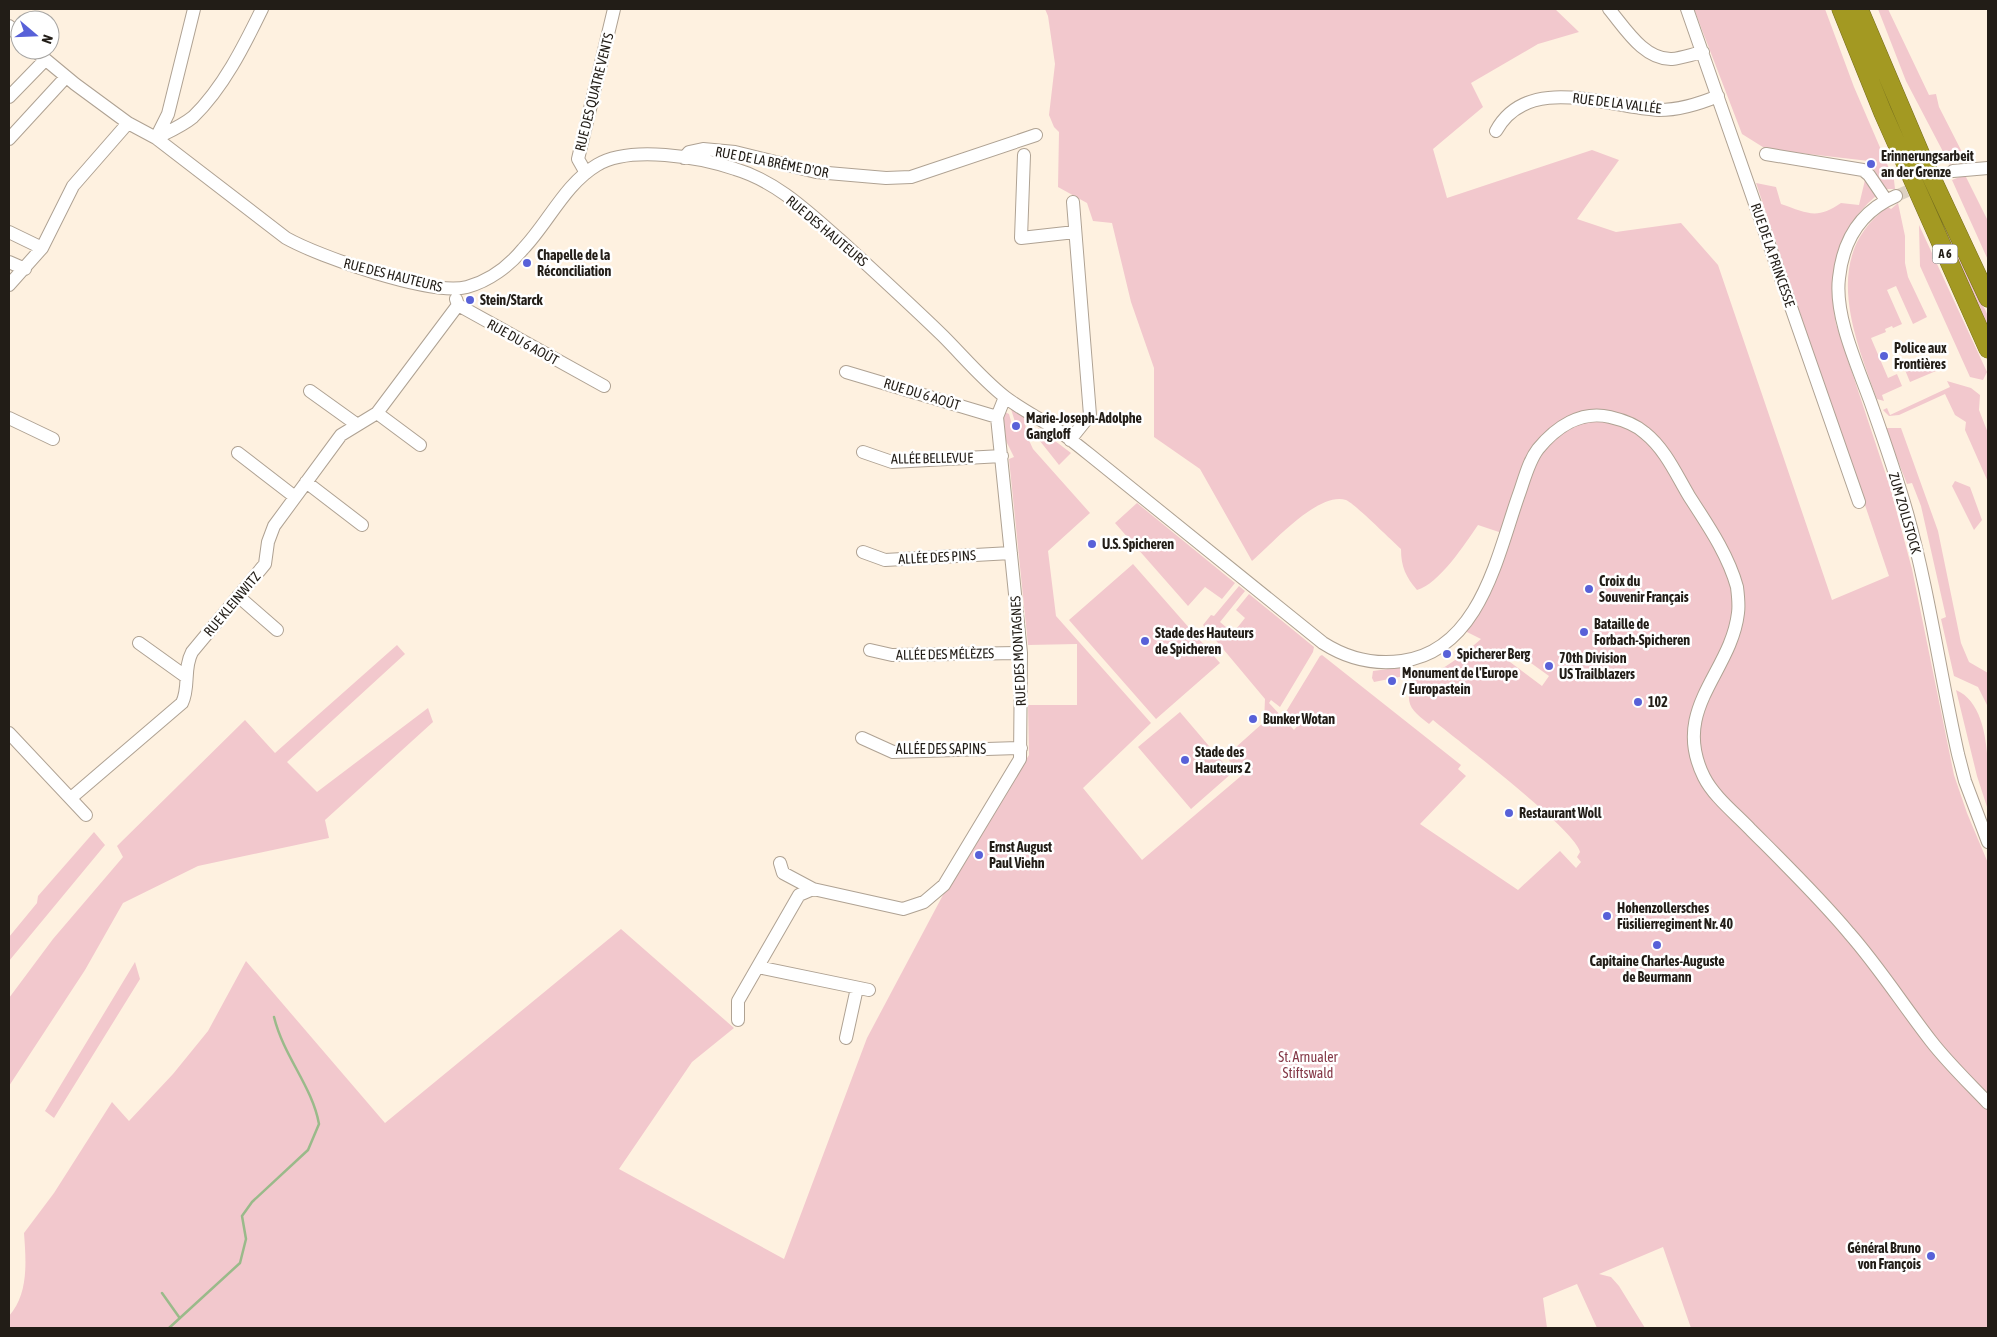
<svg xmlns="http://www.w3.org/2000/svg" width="1997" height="1337" font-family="'Asap Condensed',sans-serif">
	<rect width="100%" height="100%" fill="#fef1e0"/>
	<path fill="#f2c8cd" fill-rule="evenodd" d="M 1045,9 L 1555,9 L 1579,32 L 1538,44 L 1471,83 L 1483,107 L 1433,149 L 1447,198 L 1592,150 L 1619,160 L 1577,219 L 1616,232 L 1681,223 L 1718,265 L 1832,600 L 1889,576 L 1756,183 L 1776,187 L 1781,204 C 1807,213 1817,220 1841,203 L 1859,205 L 1865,180 L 1876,196 C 1835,231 1827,273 1836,324 L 1890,487 L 1912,569 L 1954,775 L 1967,813 L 1988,863 L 1988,1328 L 1691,1328 L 1663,1247 L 1599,1274 L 1611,1277 L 1619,1286 L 1645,1328 L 1597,1328 L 1577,1284 L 1543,1298 L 1547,1328 L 9,1328 L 9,1316 C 29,1294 26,1260 24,1233 L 54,1193 L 112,1102 L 129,1121 L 173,1074 L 208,1031 L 246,961 L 385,1123 L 621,929 L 734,1028 L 692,1062 L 619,1169 L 784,1259 L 867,1038 L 952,878 L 1029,755 L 1028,705 L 1077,705 L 1077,644 L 1028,645 L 1009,459 L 1014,457 L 1006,441 L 1003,411 L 1009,414 L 1014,432 L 1021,428 L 1018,421 L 1015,422 L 1011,409 L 1024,417 L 1027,436 L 1033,449 L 1090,513 L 1048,551 L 1056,616 L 1151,723 L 1083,788 L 1142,860 L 1241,776 L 1226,756 L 1264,722 L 1265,699 L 1203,625 L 1211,615 L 1214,616 L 1239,586 L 1245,591 L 1220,622 L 1233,633 L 1245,618 L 1236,610 L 1249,594 L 1314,647 L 1313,652 L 1280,707 L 1271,700 L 1269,703 L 1294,730 L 1298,725 L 1284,715 L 1320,656 L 1322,655 L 1461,765 L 1458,769 L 1466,776 L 1420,824 L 1518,890 L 1560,851 L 1576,868 L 1581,862 L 1577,857 L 1580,852 C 1576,830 1457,740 1433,720 L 1429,724 C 1410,709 1404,704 1413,679 C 1441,674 1461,656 1481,639 L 1461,629 L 1505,534 L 1478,525 C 1465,544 1439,584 1417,590 C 1406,577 1401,567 1401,549 C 1392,541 1354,503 1346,500 C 1318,491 1272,544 1252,561 L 1200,469 L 1154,437 L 1154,368 L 1131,302 L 1112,223 L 1093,221 L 1087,203 L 1058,187 L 1059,132 L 1054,127 L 1049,115 L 1055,64 L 1048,16 ZM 1509,647 L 1549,676 L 1542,686 L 1502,656 Z
		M 1694,9 L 1825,9 L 1854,87 L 1894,180 L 1895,189 L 1885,189 L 1869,161 L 1766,149 L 1742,134 Z
		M 1847,9 L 1852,9 L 1912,153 L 1988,316 L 1988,335 Z
		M 1878,9 L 1888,9 L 1929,95 L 1936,94 L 1939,107 L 1963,154 L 1955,157 L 1950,165 L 1906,81 Z
		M 1965,175 L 1988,221 L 1988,260 L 1952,180 Z
		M 1898,203 L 1905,236 L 1905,263 L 1908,277 L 1927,317 L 1913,324 L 1896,286 L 1887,290 L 1902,324 L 1893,328 L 1892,326 L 1885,329 L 1886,332 L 1871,338 L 1888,378 L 1897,374 L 1902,386 L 1882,395 L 1884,401 L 1877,399 C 1854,336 1820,255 1888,207 L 1891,209 Z
		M 1919,225 L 1987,372 L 1983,380 L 1970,377 L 1920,266 Z
		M 1932,359 L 1936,371 L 1910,382 L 1905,370 Z
		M 1947,381 L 1971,388 L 1980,395 L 1979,410 L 1988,433 L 1988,482 L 1965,430 L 1966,422 L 1955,415 L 1945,394 L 1899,415 L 1889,416 L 1883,410 L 1887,408 L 1890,415 L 1950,387 Z
		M 1038,428 L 1071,453 L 1059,465 L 1036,436 Z
		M 1885,428 L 1901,428 L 1938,531 L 1961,643 L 1969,662 L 1988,673 L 1988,707 L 1978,687 L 1954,676 L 1941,619 L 1946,617 L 1921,506 L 1912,483 L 1907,484 Z
		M 1955,481 L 1970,487 L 1982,520 L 1974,530 L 1952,486 Z
		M 1137,503 L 1235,583 L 1222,599 L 1205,587 L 1188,606 L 1115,523 Z
		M 1133,564 L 1220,663 L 1156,719 L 1069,620 Z
		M 397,645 L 405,654 L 287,762 L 317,792 L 428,708 L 433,722 L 325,820 L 329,838 L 198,866 L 123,903 L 85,970 L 9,1086 L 9,998 L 53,939 L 123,857 L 117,846 L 245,720 L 275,753 Z
		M 1403,667 L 1408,670 L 1409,675 L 1374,682 L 1372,678 L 1373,671 Z
		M 1956,690 C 1993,706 1988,775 1988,810 L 1977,776 Z
		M 1180,712 L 1232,773 L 1191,809 L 1138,747 Z
		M 94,832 L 105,845 L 9,961 L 9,937 L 37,903 L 38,896 Z
		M 135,962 L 140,979 L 54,1118 L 45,1111 Z"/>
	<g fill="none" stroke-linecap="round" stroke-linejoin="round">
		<path stroke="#9aba8a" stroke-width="2.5" d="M 162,1293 L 179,1317
			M 169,1328 L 240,1263 L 246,1239 L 242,1216 L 252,1202 L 308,1150 L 319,1124 C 312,1086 284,1057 274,1017"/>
		<path stroke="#ddd1c2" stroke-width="12" stroke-dasharray="12 6" stroke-linecap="butt" d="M 1896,196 L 1953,171"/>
		<g stroke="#afa293" stroke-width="14">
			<path id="minor" d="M 1609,9 C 1625,28 1644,60 1672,59 C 1682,58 1693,54 1703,52
				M 1687,9 L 1859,502
				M 9,26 L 20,37
				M 34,50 L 75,84 L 128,123 L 156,138 L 286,238 C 320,257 431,296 467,287 C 489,281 509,266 523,249 C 548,223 565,184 597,165 C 630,145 700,157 735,169 C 776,181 808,212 839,239 C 874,271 909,303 943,336 C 963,356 983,380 1005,397 C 1022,410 1042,420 1059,431 C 1070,439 1080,447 1090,455 L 1323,643 C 1348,659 1373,665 1402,661 C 1479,651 1497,557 1518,497 C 1524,481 1528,462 1538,449 C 1556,427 1581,410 1610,417 C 1623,420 1635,424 1645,433 C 1665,449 1676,474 1689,496 C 1707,524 1728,554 1737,587 C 1738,595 1739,606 1738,613 C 1731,673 1670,709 1704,777 C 1714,797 1736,814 1751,830 C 1784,863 1819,897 1849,933 C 1879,967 1903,1005 1931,1041 C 1948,1063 1969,1083 1988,1103
				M 9,97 L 45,60
				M 1496,131 C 1528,72 1609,108 1659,110 C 1680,110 1699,104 1718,96
				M 156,138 C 168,132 182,126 193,117 C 223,88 244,46 262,9
				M 156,138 L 168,114 L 194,9
				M 9,139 L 66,77
				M 1766,154 L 1863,170 L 1869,175 L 1886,200
				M 1024,155 L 1021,238 L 1075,232
				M 684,158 L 689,152 L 703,149 L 735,152 L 816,172 L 886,178 L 911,177 L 1036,135
				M 1953,171 L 1988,168
				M 586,173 L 578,159 L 614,9
				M 1896,196 C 1861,211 1843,240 1839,278 C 1834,318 1860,371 1873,409 C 1885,443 1897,478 1907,513 C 1929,592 1940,674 1958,754 L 1965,781 L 1988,842
				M 9,232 L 42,248
				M 9,262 L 25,269
				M 9,285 L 42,248 L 73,186 L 128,123
				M 456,299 L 458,305 L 604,386
				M 846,372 L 997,417
				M 310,391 L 356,424
				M 377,413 L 420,445
				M 9,418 L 53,439
				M 1070,440 L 1090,415 L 1073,202
				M 863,452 L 892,462 L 1002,456
				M 238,453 L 295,497
				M 306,482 L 362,525
				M 863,552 L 885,560 L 1011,553
				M 238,596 L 277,630
				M 139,643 L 185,676
				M 870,650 L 892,655 L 1021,653
				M 9,733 L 86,815
				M 862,738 L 893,752 L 1021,748
				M 71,798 L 182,703 C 190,687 183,669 192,652 L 265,564 L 268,542 L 274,526 L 341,435 L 377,413 L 458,305
				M 780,863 L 783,873 L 813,889
				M 758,967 L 869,990
				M 738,1020 L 738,1001 L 799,895 L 813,889 L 903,909 L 924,902 L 944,885 L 1020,759 L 1021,653 L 997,417 L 1005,397
				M 846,1038 L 857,988"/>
		</g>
		<g stroke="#766e1e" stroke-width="19">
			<path id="highway" d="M 1841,9 L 1883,113 L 1988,349
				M 1859,9 L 1921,155 L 1988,298"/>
		</g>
		<use href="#minor" stroke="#fff" stroke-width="12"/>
		<use href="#highway" stroke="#a39922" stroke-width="18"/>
	</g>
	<g fill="#5861d8" stroke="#fff" stroke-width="2">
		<circle cx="1871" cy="164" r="5"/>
		<circle cx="527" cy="263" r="5"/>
		<circle cx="470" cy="300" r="5"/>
		<circle cx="1884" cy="356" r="5"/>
		<circle cx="1016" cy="426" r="5"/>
		<circle cx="1092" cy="544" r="5"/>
		<circle cx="1589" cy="589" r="5"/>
		<circle cx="1584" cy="632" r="5"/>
		<circle cx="1145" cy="641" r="5"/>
		<circle cx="1447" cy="654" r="5"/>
		<circle cx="1549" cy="666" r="5"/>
		<circle cx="1392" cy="681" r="5"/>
		<circle cx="1638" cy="702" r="5"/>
		<circle cx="1253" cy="719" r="5"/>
		<circle cx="1185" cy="760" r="5"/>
		<circle cx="1509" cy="813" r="5"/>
		<circle cx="979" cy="855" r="5"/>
		<circle cx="1607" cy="916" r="5"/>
		<circle cx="1657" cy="945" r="5"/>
		<circle cx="1931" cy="1256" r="5"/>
	</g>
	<g text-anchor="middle" stroke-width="5" stroke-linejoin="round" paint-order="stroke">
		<rect fill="#fff" stroke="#64615d" stroke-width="1" x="1932.5" y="244.5" width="25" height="19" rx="4"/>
		<g font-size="12" font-weight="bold" fill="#221d17">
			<text x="1945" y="258">A 6</text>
		</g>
		<g font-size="14" fill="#221d17" stroke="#fff">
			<text transform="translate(594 92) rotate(-76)" y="5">RUE DES QUATRE VENTS</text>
			<text transform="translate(1617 103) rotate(7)" y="5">RUE DE LA VALLÉE</text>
			<text transform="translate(772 162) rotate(11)" y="5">RUE DE LA BRÊME D'OR</text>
			<text transform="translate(827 231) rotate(40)" y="5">RUE DES HAUTEURS</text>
			<text transform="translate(1773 255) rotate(71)" y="5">RUE DE LA PRINCESSE</text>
			<text transform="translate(393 275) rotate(14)" y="5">RUE DES HAUTEURS</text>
			<text transform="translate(523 342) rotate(29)" y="5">RUE DU 6 AOÛT</text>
			<text transform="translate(922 394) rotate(17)" y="5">RUE DU 6 AOÛT</text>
			<text transform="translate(932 458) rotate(-1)" y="5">ALLÉE BELLEVUE</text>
			<text transform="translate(1905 513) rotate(74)" y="5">ZUM ZOLLSTOCK</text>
			<text transform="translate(937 557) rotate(-3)" y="5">ALLÉE DES PINS</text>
			<text transform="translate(232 604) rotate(-50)" y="5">RUE KLEINWITZ</text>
			<text transform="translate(1018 651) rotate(-93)" y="5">RUE DES MONTAGNES</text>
			<text transform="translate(945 654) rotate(-1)" y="5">ALLÉE DES MÉLÈZES</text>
			<text x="941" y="754">ALLÉE DES SAPINS</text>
		</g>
		<g font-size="14" font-weight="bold" fill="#221d17" stroke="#fff" text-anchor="start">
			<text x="1881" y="161">Erinnerungsarbeit<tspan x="1881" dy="16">an der Grenze</tspan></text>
			<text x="537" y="260">Chapelle de la<tspan x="537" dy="16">Réconciliation</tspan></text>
			<text x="480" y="305">Stein/Starck</text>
			<text x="1894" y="353">Police aux<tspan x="1894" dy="16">Frontières</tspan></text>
			<text x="1026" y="423">Marie-Joseph-Adolphe<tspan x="1026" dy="16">Gangloff</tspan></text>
			<text x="1102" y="549">U.S. Spicheren</text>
			<text x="1599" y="586">Croix du<tspan x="1599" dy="16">Souvenir Français</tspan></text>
			<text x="1594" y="629">Bataille de<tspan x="1594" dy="16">Forbach-Spicheren</tspan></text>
			<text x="1155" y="638">Stade des Hauteurs<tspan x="1155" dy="16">de Spicheren</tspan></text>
			<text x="1457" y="659">Spicherer Berg</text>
			<text x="1559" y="663">70th Division<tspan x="1559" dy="16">US Trailblazers</tspan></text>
			<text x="1402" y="678">Monument de l'Europe<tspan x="1402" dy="16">/ Europastein</tspan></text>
			<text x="1648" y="707">102</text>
			<text x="1263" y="724">Bunker Wotan</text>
			<text x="1195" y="757">Stade des<tspan x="1195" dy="16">Hauteurs 2</tspan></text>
			<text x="1519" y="818">Restaurant Woll</text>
			<text x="989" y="852">Ernst August<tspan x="989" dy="16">Paul Viehn</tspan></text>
			<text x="1617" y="913">Hohenzollersches<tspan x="1617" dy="16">Füsilierregiment Nr. 40</tspan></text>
			<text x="1657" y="966" text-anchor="middle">Capitaine Charles-Auguste<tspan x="1657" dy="16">de Beurmann</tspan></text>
			<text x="1921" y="1253" text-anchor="end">Général Bruno<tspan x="1921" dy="16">von François</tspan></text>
		</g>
		<g font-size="14" fill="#843847" stroke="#fff">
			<text x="1308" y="1062">St. Arnualer<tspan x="1308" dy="16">Stiftswald</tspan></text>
		</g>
	</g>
	<rect width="1997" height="1337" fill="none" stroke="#221d17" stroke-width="20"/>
	<g transform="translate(35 35) rotate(109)"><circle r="24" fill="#ffffff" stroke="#a7a5a2"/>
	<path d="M0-4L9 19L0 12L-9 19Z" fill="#5861d8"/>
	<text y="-8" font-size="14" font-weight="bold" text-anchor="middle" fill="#221d17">N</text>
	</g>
</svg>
